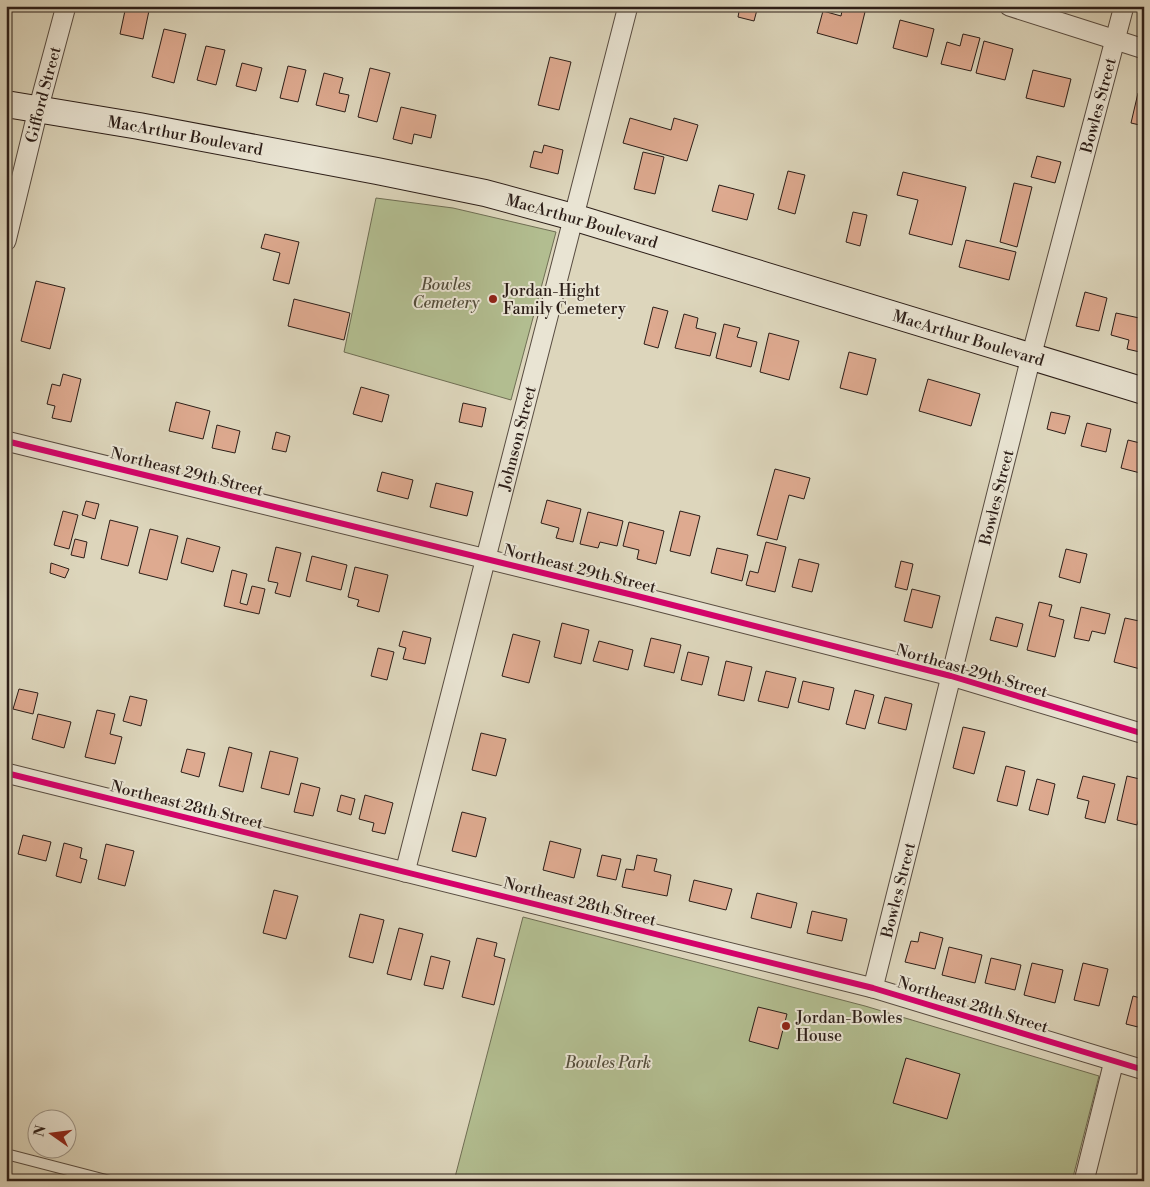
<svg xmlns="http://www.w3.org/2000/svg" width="1150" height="1187" font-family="'Libre Bodoni',serif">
	<rect width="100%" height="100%" fill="#ddd6bc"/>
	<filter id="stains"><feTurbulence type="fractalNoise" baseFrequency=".004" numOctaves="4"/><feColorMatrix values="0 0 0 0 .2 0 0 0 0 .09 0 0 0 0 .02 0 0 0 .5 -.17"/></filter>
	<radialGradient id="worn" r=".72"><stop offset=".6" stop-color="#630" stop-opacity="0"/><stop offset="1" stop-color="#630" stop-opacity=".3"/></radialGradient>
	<path fill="#b2bd90" stroke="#6f6e54" d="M 376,198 L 453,208 L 556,232 L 511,400 L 344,352 Z
		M 523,917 L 865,1006 L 1099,1076 L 1072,1181 L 454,1181 Z"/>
	<path fill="#deaa90" stroke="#2c1e18" d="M 126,6 L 150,6 L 143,39 L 120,34 Z
		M 740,6 L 758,6 L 754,21 L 738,17 Z
		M 843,6 L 865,12 L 857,44 L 817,33 L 823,11 L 841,16 Z
		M 900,20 L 934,29 L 927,57 L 893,48 Z
		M 164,29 L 186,34 L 174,83 L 152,77 Z
		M 963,34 L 980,38 L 971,71 L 941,64 L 947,42 L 960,46 Z
		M 984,41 L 1013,49 L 1005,80 L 976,73 Z
		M 206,46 L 225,50 L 216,85 L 197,80 Z
		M 550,57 L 571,62 L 559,110 L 538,105 Z
		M 242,63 L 262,68 L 256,91 L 236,86 Z
		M 288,66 L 306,70 L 298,102 L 280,98 Z
		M 370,68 L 390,73 L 377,122 L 358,117 Z
		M 1033,70 L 1071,79 L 1064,107 L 1026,98 Z
		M 324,73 L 343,78 L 339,93 L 349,95 L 345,112 L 316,105 Z
		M 1138,93 L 1144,94 L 1144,126 L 1131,123 Z
		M 401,107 L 436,115 L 431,138 L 414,134 L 412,144 L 393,139 Z
		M 630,118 L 671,130 L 674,118 L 698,125 L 687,161 L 623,143 Z
		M 544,145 L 563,150 L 558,174 L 530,167 L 534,151 L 542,153 Z
		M 643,152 L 664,157 L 655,194 L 634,189 Z
		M 1037,156 L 1061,162 L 1055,183 L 1031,177 Z
		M 788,171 L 805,175 L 795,214 L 778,209 Z
		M 903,172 L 966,187 L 952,245 L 909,234 L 918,200 L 897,195 Z
		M 1014,183 L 1032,187 L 1017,247 L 1000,242 Z
		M 719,185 L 754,194 L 747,220 L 712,211 Z
		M 853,212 L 867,215 L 860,246 L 846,242 Z
		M 265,234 L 299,242 L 289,284 L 273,280 L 280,253 L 261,248 Z
		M 966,240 L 1016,252 L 1009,280 L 959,267 Z
		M 36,281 L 65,288 L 50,349 L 21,341 Z
		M 1085,292 L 1107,298 L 1099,331 L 1076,326 Z
		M 294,299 L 350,313 L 344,340 L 288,326 Z
		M 653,307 L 668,311 L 658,348 L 644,344 Z
		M 1116,313 L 1144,319 L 1144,353 L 1127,349 L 1129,340 L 1111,335 Z
		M 684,314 L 698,318 L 696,328 L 716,333 L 710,356 L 675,348 Z
		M 724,324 L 740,328 L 737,337 L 757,342 L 751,367 L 716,358 Z
		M 769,333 L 799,341 L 789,380 L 760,372 Z
		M 849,352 L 876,359 L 867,395 L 840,388 Z
		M 63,374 L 81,379 L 71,422 L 52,418 L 55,406 L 47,404 L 52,384 L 60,386 Z
		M 928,379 L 980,394 L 971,426 L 919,411 Z
		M 361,387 L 389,395 L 382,422 L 353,414 Z
		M 176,402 L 210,411 L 203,439 L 169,431 Z
		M 463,403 L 486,408 L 482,427 L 459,422 Z
		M 1051,412 L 1070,416 L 1065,434 L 1047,429 Z
		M 1087,423 L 1111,429 L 1106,452 L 1081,446 Z
		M 217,425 L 240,431 L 235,453 L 212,448 Z
		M 276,432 L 290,436 L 286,452 L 272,449 Z
		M 1128,440 L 1144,444 L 1144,474 L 1121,468 Z
		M 775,469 L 810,478 L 804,499 L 789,495 L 777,540 L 757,535 Z
		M 382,472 L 413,480 L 408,499 L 377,491 Z
		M 436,483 L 473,492 L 467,516 L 430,507 Z
		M 547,500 L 581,509 L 573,542 L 556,538 L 559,528 L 541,523 Z
		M 86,501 L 99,504 L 95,519 L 82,515 Z
		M 63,511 L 78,515 L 69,549 L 54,545 Z
		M 680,511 L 700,516 L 690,556 L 670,551 Z
		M 588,512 L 623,521 L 617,546 L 600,542 L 598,548 L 580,544 Z
		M 110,520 L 138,527 L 128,566 L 101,559 Z
		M 629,522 L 664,531 L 656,564 L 637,559 L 639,550 L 623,546 Z
		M 150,529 L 178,536 L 167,580 L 139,573 Z
		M 187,538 L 220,547 L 213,572 L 181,563 Z
		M 75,539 L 87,542 L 84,558 L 71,555 Z
		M 766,542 L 786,547 L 775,592 L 746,585 L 750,571 L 758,573 Z
		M 276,547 L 301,553 L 290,597 L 275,593 L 278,583 L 268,581 Z
		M 717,548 L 748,555 L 742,581 L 711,573 Z
		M 1066,549 L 1087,554 L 1080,583 L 1059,577 Z
		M 312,556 L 347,565 L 341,590 L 306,581 Z
		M 799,559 L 819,564 L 812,592 L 792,587 Z
		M 901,561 L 913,564 L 907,590 L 895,587 Z
		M 51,563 L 69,569 L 65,578 L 50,573 Z
		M 355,567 L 388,575 L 379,612 L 357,606 L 359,600 L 348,597 Z
		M 232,570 L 247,574 L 240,603 L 247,605 L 252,586 L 265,589 L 259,614 L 224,606 Z
		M 912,589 L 940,596 L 932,628 L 904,621 Z
		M 1039,602 L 1052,605 L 1049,616 L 1064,620 L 1055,657 L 1027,650 Z
		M 1081,607 L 1110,614 L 1105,634 L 1092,631 L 1089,641 L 1074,638 Z
		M 996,617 L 1023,624 L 1017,647 L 990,640 Z
		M 1125,618 L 1144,622 L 1144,670 L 1114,662 Z
		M 562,623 L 589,630 L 581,664 L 554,657 Z
		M 403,631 L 431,638 L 425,664 L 403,659 L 406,648 L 399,646 Z
		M 513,634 L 540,641 L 529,683 L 502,676 Z
		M 651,638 L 681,645 L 674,673 L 644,666 Z
		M 599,641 L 633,650 L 628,670 L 593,661 Z
		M 378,648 L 394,652 L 387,680 L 371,676 Z
		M 688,652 L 709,657 L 702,685 L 681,680 Z
		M 726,661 L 752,667 L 744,701 L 718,695 Z
		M 766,671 L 796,678 L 788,708 L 758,701 Z
		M 803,681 L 834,688 L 829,710 L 798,702 Z
		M 19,689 L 38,693 L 33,714 L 13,709 Z
		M 855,690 L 874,695 L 865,729 L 846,724 Z
		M 130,696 L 147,700 L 141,726 L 123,721 Z
		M 885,697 L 912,704 L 906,730 L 878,723 Z
		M 97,710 L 115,714 L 110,734 L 122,737 L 115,764 L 85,757 Z
		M 38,714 L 71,722 L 64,748 L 32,739 Z
		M 963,727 L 985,732 L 974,774 L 953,768 Z
		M 481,733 L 506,739 L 496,776 L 472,770 Z
		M 229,747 L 252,753 L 243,792 L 219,786 Z
		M 187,749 L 205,753 L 199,777 L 181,772 Z
		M 270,751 L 298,758 L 289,795 L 261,788 Z
		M 1006,766 L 1025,771 L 1017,806 L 997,801 Z
		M 1083,776 L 1115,784 L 1105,823 L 1085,818 L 1089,801 L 1077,798 Z
		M 1127,776 L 1144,780 L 1144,799 L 1137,825 L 1117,820 Z
		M 1037,779 L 1055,784 L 1048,815 L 1029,810 Z
		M 301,783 L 320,788 L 313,816 L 294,812 Z
		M 341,795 L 355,799 L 351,815 L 337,811 Z
		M 365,795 L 393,803 L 385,834 L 372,831 L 374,823 L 359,819 Z
		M 462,812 L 486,818 L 476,857 L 452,851 Z
		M 23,835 L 51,842 L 46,861 L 18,854 Z
		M 550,841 L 581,849 L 574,878 L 543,870 Z
		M 64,843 L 82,848 L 80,858 L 87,860 L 81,883 L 56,876 Z
		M 106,844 L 134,851 L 125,886 L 98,879 Z
		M 602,855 L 621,859 L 616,880 L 597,876 Z
		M 637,855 L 657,859 L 654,871 L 671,875 L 667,896 L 622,887 L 626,869 L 634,870 Z
		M 694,880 L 732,889 L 726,910 L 689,901 Z
		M 274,890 L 298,896 L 286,939 L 263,933 Z
		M 757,893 L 797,903 L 791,928 L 751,918 Z
		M 812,911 L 847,919 L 842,941 L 807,933 Z
		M 360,914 L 384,920 L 373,963 L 349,957 Z
		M 399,928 L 423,934 L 411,980 L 387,974 Z
		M 920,932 L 943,938 L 935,969 L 905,962 L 911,941 L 918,942 Z
		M 477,938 L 497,943 L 494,956 L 505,959 L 494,1005 L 462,997 Z
		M 949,947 L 982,955 L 975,983 L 942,975 Z
		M 431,956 L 450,961 L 443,989 L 424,985 Z
		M 991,958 L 1021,965 L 1015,990 L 985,983 Z
		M 1032,963 L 1063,970 L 1055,1003 L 1024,995 Z
		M 1083,963 L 1108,969 L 1099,1006 L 1074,1000 Z
		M 1133,996 L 1144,999 L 1138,1027 L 1126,1024 Z
		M 758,1007 L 787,1014 L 778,1049 L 749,1041 Z
		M 906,1058 L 960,1074 L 947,1119 L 893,1103 Z"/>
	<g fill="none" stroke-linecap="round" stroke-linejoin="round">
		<g stroke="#584c41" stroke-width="12">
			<path id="service" d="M 6,1154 L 110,1181"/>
		</g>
		<g stroke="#584c41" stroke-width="21">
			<g id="minor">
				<path d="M 1009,6 L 1144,49"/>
				<path id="s1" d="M 6,241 L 38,110 L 66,6"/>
				<path d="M 6,441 L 637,596 L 951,676 L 1144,734"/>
				<path d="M 6,773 L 873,988 L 1144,1070"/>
				<path id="s2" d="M 405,872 L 628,6"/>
				<path id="s3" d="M 873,988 L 1031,357 L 1124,6"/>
				<path d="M 1084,1181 L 1114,1061"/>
			</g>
		</g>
		<g stroke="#2c1e18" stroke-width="28">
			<g id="secondary">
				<path id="s4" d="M 6,104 L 139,126 L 377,171 L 485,193 L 573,217 L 1144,391"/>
			</g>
		</g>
		<use href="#service" stroke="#e9e4d3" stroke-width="10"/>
		<use href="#minor" stroke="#e9e4d3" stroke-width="19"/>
		<use href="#secondary" stroke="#e9e4d3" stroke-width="26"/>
		<g stroke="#e9e4d3" stroke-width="9">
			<path id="cycleway" d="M 6,441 L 637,596 L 951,676 L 1144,734
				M 6,773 L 873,988 L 1144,1070"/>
		</g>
		<use href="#cycleway" stroke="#d6006c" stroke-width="6"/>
	</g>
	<g fill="#8f2418" stroke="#e9e4d3" stroke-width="2">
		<circle cx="493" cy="299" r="5"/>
		<circle cx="786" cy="1026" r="5"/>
	</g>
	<g text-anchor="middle" stroke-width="4" stroke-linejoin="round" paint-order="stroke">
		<g font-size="16" fill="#2c1e18" stroke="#e9e4d3">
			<text dy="6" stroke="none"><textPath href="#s1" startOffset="151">Gifford Street</textPath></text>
			<text dy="6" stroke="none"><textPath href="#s3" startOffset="911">Bowles Street</textPath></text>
			<text dy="6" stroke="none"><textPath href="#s4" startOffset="182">MacArthur Boulevard</textPath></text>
			<text dy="6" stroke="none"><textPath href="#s4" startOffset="588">MacArthur Boulevard</textPath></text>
			<text dy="6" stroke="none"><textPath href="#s4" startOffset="992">MacArthur Boulevard</textPath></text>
			<text dy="6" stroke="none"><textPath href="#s2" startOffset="448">Johnson Street</textPath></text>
			<text transform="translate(187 471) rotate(14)" y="6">Northeast 29th Street</text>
			<text dy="6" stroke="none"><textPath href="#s3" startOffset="506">Bowles Street</textPath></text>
			<text transform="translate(580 568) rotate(14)" y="6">Northeast 29th Street</text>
			<text transform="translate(972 670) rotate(16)" y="6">Northeast 29th Street</text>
			<text transform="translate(187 804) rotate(14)" y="6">Northeast 28th Street</text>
			<text dy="6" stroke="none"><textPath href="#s3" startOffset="101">Bowles Street</textPath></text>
			<text transform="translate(580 901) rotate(14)" y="6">Northeast 28th Street</text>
			<text transform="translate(973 1004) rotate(17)" y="6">Northeast 28th Street</text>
		</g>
		<g font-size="16" font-style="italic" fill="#544e3c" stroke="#e9e4d3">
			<text x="446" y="290">Bowles<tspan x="446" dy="18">Cemetery</tspan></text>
			<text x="608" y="1068">Bowles Park</text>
		</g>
		<g font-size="16" fill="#2c1e18" stroke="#e9e4d3" text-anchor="start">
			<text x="503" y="296">Jordan-Hight<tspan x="503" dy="18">Family Cemetery</tspan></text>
			<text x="796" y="1023">Jordan-Bowles<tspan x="796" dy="18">House</tspan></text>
		</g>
	</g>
	<rect width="1150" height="1187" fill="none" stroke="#ddd6bc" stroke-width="25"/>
	<rect x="8" y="8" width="1135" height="1172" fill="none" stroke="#2c1e18" stroke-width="2.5"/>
	<rect x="12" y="12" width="1125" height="1162" fill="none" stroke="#2c1e18"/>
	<g transform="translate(52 1134) rotate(284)"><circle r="24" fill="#e9e4d3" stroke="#9d9588"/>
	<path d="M0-4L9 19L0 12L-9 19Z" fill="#8f2418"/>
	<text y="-8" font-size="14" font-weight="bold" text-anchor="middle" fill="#2c1e18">N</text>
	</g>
	<rect width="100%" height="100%" filter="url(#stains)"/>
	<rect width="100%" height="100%" fill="url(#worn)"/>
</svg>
